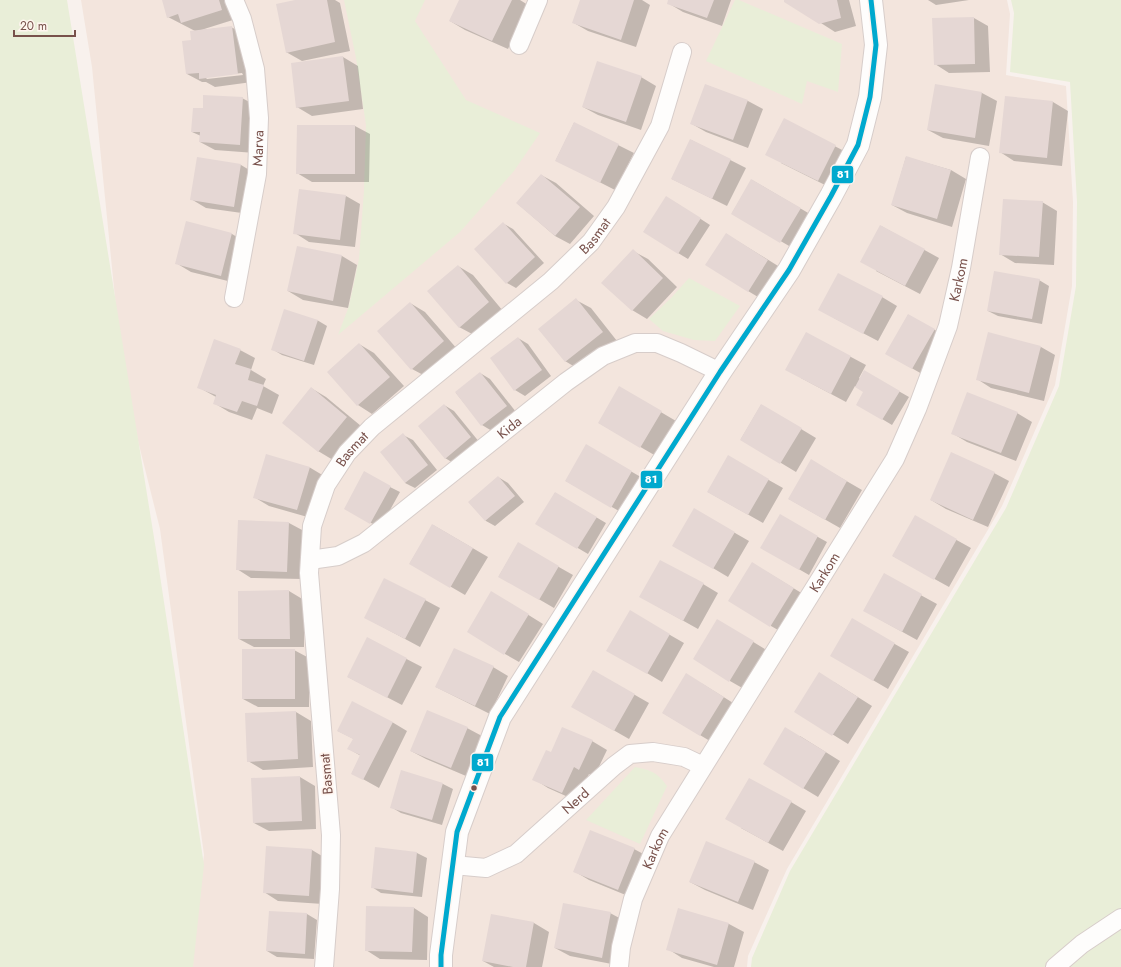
<svg xmlns="http://www.w3.org/2000/svg" width="1121" height="967" font-family="Jost,sans-serif">
	<rect width="100%" height="100%" fill="#f8f1ed"/>
	<path fill="#f3e5dd" d="M 81,0 L 1007,0 L 1010,14 L 1006,75 L 1066,86 L 1073,202 L 1072,286 L 1055,385 L 1002,506 L 787,869 L 748,956 L 747,967 L 189,967 L 204,855 L 160,529 L 138,441 L 119,338 L 92,67 Z"/>
	<path fill="#e9eed8" d="M 0,0 L 67,0 L 157,556 L 204,865 L 193,967 L 0,967 Z
		M 344,0 L 425,0 L 415,21 L 466,100 L 540,133 L 514,171 L 460,232 L 338,335 L 349,306 L 359,259 L 364,190 L 366,125 L 356,58 Z
		M 735,0 L 739,0 L 842,44 L 838,92 L 807,81 L 802,104 L 706,61 Z
		M 1011,0 L 1121,0 L 1121,967 L 751,967 L 752,958 L 790,871 L 1006,508 L 1059,386 L 1076,286 L 1077,202 L 1070,82 L 1010,72 L 1014,13 Z
		M 689,278 L 740,306 L 715,341 L 694,340 L 663,331 L 649,319 L 671,298 Z
		M 635,767 C 651,770 658,773 667,786 L 640,844 L 586,820 Z"/>
	<path fill="#0003" fill-rule="evenodd" d="M 163,0 L 231,0 L 236,19 L 201,30 L 231,27 L 246,35 L 252,82 L 215,87 L 206,82 L 202,82 L 187,74 L 192,41 L 197,32 L 168,17 ZM 242,73 L 243,75 L 207,79 L 205,77 Z
		M 299,0 L 335,0 L 340,3 L 350,51 L 302,61 L 286,52 Z
		M 460,0 L 520,0 L 528,5 L 508,49 L 465,30 L 450,21 Z
		M 581,0 L 642,0 L 650,5 L 636,47 L 588,31 L 574,23 Z
		M 670,0 L 731,0 L 722,26 L 683,12 L 668,3 Z
		M 785,0 L 849,0 L 856,26 L 835,32 Z
		M 928,0 L 969,0 L 936,5 Z
		M 974,18 L 988,26 L 990,72 L 949,73 L 935,64 Z
		M 343,57 L 358,66 L 363,109 L 312,116 L 297,107 Z
		M 641,77 L 656,86 L 641,130 L 598,115 L 583,107 Z
		M 706,85 L 748,101 L 763,109 L 748,148 L 706,132 L 692,124 Z
		M 936,85 L 982,93 L 997,101 L 989,146 L 943,138 L 928,130 Z
		M 1006,97 L 1053,102 L 1068,111 L 1062,166 L 1014,161 L 1000,152 Z
		M 242,98 L 257,106 L 255,153 L 215,150 L 200,142 L 201,136 L 192,132 Z
		M 784,120 L 850,154 L 833,189 L 781,163 Z
		M 574,123 L 634,153 L 615,190 L 556,160 Z
		M 355,126 L 370,134 L 369,182 L 312,182 L 297,173 Z
		M 691,140 L 746,168 L 727,206 L 672,179 Z
		M 906,157 L 951,170 L 966,179 L 952,227 L 907,213 L 892,205 Z
		M 198,158 L 241,165 L 256,174 L 249,214 L 206,208 L 191,199 Z
		M 541,175 L 556,183 L 594,216 L 570,244 L 555,236 L 517,203 Z
		M 752,180 L 815,217 L 796,250 L 732,213 Z
		M 346,196 L 360,204 L 355,247 L 309,242 L 295,233 Z
		M 1042,202 L 1057,211 L 1054,265 L 1015,263 L 1000,254 Z
		M 676,203 L 710,225 L 688,259 L 678,253 Z
		M 187,223 L 232,234 L 247,243 L 236,283 L 191,272 L 176,263 Z
		M 504,224 L 513,229 L 544,263 L 516,288 L 507,283 Z
		M 881,226 L 939,258 L 920,294 L 876,271 Z
		M 726,234 L 783,269 L 763,300 L 748,291 Z
		M 298,247 L 342,256 L 357,265 L 348,308 L 303,300 L 288,291 Z
		M 633,251 L 648,259 L 677,287 L 647,319 L 632,310 Z
		M 458,266 L 473,275 L 503,311 L 474,335 L 459,327 Z
		M 1039,280 L 1049,286 L 1042,324 L 998,316 L 988,311 Z
		M 882,297 L 897,306 L 878,341 L 834,318 Z
		M 576,300 L 591,308 L 617,341 L 580,370 L 565,361 Z
		M 410,303 L 425,312 L 458,350 L 427,377 L 412,369 Z
		M 908,315 L 944,335 L 922,374 L 887,354 Z
		M 317,320 L 327,326 L 314,365 L 282,355 L 272,349 Z
		M 806,333 L 866,365 L 859,378 L 860,379 L 865,372 L 909,397 L 892,425 L 857,404 L 865,392 L 855,386 L 846,402 L 801,378 Z
		M 518,338 L 528,344 L 551,376 L 525,396 L 515,390 Z
		M 359,344 L 374,353 L 404,386 L 372,414 L 358,405 L 328,372 Z
		M 1041,347 L 1055,355 L 1044,401 L 991,388 L 977,379 Z
		M 240,350 L 255,358 L 251,370 L 266,379 L 263,386 L 279,395 L 272,414 L 257,408 L 252,420 L 229,412 L 214,403 L 216,397 L 198,387 Z
		M 480,373 L 490,379 L 516,412 L 492,431 L 482,425 L 456,393 Z
		M 311,388 L 326,397 L 361,426 L 333,460 L 318,451 Z
		M 620,388 L 676,421 L 656,456 L 599,423 Z
		M 444,405 L 454,411 L 480,443 L 455,464 L 445,458 Z
		M 761,405 L 816,438 L 796,472 L 741,439 Z
		M 1017,413 L 1032,422 L 1016,461 L 967,442 L 952,433 Z
		M 403,435 L 413,440 L 437,470 L 415,488 L 405,483 Z
		M 587,446 L 646,480 L 626,515 L 566,481 Z
		M 728,457 L 783,488 L 763,523 L 708,492 Z
		M 812,461 L 862,490 L 840,528 L 789,499 Z
		M 309,467 L 324,476 L 311,518 L 269,506 L 254,497 Z
		M 994,473 L 1009,481 L 988,527 L 946,509 L 931,500 Z
		M 498,477 L 508,483 L 524,502 L 495,526 L 486,521 L 469,502 Z
		M 390,487 L 400,492 L 380,528 L 355,514 Z
		M 555,493 L 606,523 L 588,554 L 537,524 Z
		M 695,510 L 749,541 L 728,577 L 674,545 Z
		M 780,516 L 827,542 L 809,575 L 762,548 Z
		M 915,517 L 971,548 L 949,587 L 893,556 Z
		M 239,521 L 289,523 L 304,531 L 302,579 L 251,578 L 237,569 Z
		M 433,525 L 488,557 L 465,595 L 410,563 Z
		M 518,544 L 573,575 L 554,608 L 499,576 Z
		M 767,572 L 808,597 L 785,634 L 771,626 Z
		M 884,575 L 937,604 L 917,640 L 879,619 Z
		M 703,584 L 718,593 L 698,629 L 655,605 Z
		M 289,591 L 304,600 L 304,647 L 254,647 L 239,639 L 239,592 Z
		M 425,600 L 440,608 L 420,647 L 366,618 Z
		M 506,601 L 543,624 L 519,662 L 505,654 Z
		M 630,612 L 684,643 L 662,682 L 608,650 Z
		M 852,620 L 909,652 L 888,689 L 832,656 Z
		M 732,629 L 768,651 L 744,689 L 730,681 Z
		M 368,639 L 422,667 L 402,705 L 348,677 Z
		M 294,650 L 309,658 L 309,707 L 258,707 L 243,699 Z
		M 493,667 L 508,676 L 490,714 L 436,687 Z
		M 593,671 L 649,703 L 629,739 L 573,707 Z
		M 834,682 L 872,706 L 848,744 L 795,711 Z
		M 701,683 L 738,706 L 715,744 L 663,713 Z
		M 296,712 L 311,721 L 313,767 L 263,770 L 248,761 L 246,714 Z
		M 392,722 L 407,731 L 379,788 L 352,773 L 361,756 L 349,749 L 354,739 L 338,731 Z
		M 467,728 L 482,736 L 466,776 L 426,759 L 411,751 Z
		M 800,736 L 840,761 L 818,797 L 803,788 Z
		M 592,741 L 607,750 L 594,777 L 589,774 L 577,801 L 548,788 L 534,779 L 551,753 Z
		M 402,772 L 443,784 L 453,789 L 442,825 L 401,813 L 391,807 Z
		M 300,777 L 315,786 L 316,829 L 269,831 L 254,823 Z
		M 791,802 L 806,811 L 783,851 L 741,828 Z
		M 267,847 L 312,850 L 327,859 L 323,904 L 278,901 L 264,892 Z
		M 376,848 L 417,853 L 427,858 L 422,897 L 381,893 L 372,887 Z
		M 634,849 L 649,857 L 633,898 L 589,880 L 574,871 Z
		M 754,862 L 769,870 L 753,910 L 705,890 L 690,882 Z
		M 414,908 L 428,917 L 427,960 L 380,959 L 366,950 Z
		M 679,910 L 729,924 L 744,932 L 734,967 L 714,967 L 682,958 L 668,949 Z
		M 270,912 L 307,914 L 317,920 L 314,959 L 277,957 L 267,951 Z
		M 610,913 L 625,921 L 617,965 L 570,956 L 555,948 Z
		M 492,915 L 534,923 L 549,932 L 542,967 L 494,967 L 483,961 Z"/>
	<path fill="#e5d7d4" d="M 162,0 L 219,0 L 222,10 L 181,23 L 178,14 L 167,18 Z
		M 295,0 L 327,0 L 335,42 L 286,53 L 276,4 Z
		M 459,0 L 512,0 L 492,41 L 449,21 Z
		M 580,0 L 634,0 L 621,40 L 572,23 Z
		M 668,0 L 714,0 L 707,18 L 667,4 Z
		M 784,0 L 837,0 L 841,18 L 819,24 L 784,2 Z
		M 974,17 L 975,64 L 934,65 L 932,18 Z
		M 232,26 L 238,74 L 199,79 L 199,73 L 186,74 L 182,41 L 191,40 L 190,31 Z
		M 343,56 L 349,101 L 296,108 L 291,63 Z
		M 597,61 L 642,76 L 626,122 L 582,107 Z
		M 705,84 L 748,100 L 733,140 L 690,124 Z
		M 935,84 L 982,92 L 975,138 L 927,130 Z
		M 203,95 L 243,97 L 240,145 L 199,142 L 200,132 L 191,132 L 193,108 L 203,108 Z
		M 1005,96 L 1053,101 L 1047,158 L 999,153 Z
		M 784,118 L 836,145 L 818,181 L 765,155 Z
		M 574,122 L 619,144 L 600,183 L 555,161 Z
		M 297,125 L 355,125 L 355,174 L 296,174 Z
		M 690,139 L 731,159 L 712,199 L 671,179 Z
		M 906,156 L 951,170 L 937,219 L 891,205 Z
		M 197,157 L 241,164 L 234,207 L 190,200 Z
		M 541,174 L 580,207 L 555,236 L 516,203 Z
		M 751,179 L 801,208 L 780,243 L 731,214 Z
		M 299,189 L 346,195 L 340,240 L 293,234 Z
		M 666,196 L 701,218 L 678,254 L 643,232 Z
		M 1003,199 L 1043,201 L 1039,257 L 999,255 Z
		M 186,221 L 232,233 L 221,276 L 175,264 Z
		M 503,222 L 535,257 L 506,284 L 474,249 Z
		M 880,225 L 925,249 L 905,286 L 860,262 Z
		M 726,233 L 768,260 L 748,292 L 705,265 Z
		M 297,246 L 342,255 L 333,301 L 287,291 Z
		M 633,249 L 663,278 L 632,311 L 601,283 Z
		M 458,265 L 489,302 L 459,328 L 427,291 Z
		M 994,271 L 1040,279 L 1032,319 L 987,311 Z
		M 838,273 L 883,296 L 863,334 L 818,310 Z
		M 576,298 L 603,332 L 565,362 L 538,329 Z
		M 410,302 L 444,341 L 411,370 L 377,331 Z
		M 284,309 L 318,320 L 304,361 L 271,350 Z
		M 908,314 L 935,329 L 912,369 L 885,354 Z
		M 806,332 L 851,356 L 831,394 L 785,370 Z
		M 988,332 L 1041,346 L 1029,393 L 976,380 Z
		M 518,337 L 542,370 L 514,391 L 490,358 Z
		M 214,339 L 241,349 L 235,364 L 251,369 L 248,380 L 264,385 L 257,406 L 242,401 L 237,412 L 213,404 L 216,395 L 197,388 Z
		M 359,343 L 390,377 L 357,406 L 327,372 Z
		M 864,370 L 900,391 L 882,420 L 856,405 L 863,392 L 855,387 Z
		M 480,372 L 507,406 L 481,426 L 455,392 Z
		M 619,386 L 662,411 L 640,448 L 598,423 Z
		M 311,387 L 347,417 L 318,452 L 282,423 Z
		M 967,392 L 1018,412 L 1001,453 L 951,434 Z
		M 444,404 L 471,437 L 445,459 L 418,426 Z
		M 761,404 L 802,428 L 780,464 L 740,440 Z
		M 403,433 L 428,465 L 405,483 L 380,452 Z
		M 586,444 L 632,471 L 611,508 L 565,481 Z
		M 951,452 L 995,472 L 973,520 L 930,500 Z
		M 266,454 L 310,467 L 297,510 L 253,498 Z
		M 728,455 L 769,479 L 748,515 L 707,492 Z
		M 811,459 L 847,481 L 825,520 L 788,499 Z
		M 364,471 L 391,486 L 370,524 L 344,509 Z
		M 498,476 L 515,496 L 485,521 L 468,502 Z
		M 555,492 L 597,517 L 577,549 L 535,524 Z
		M 694,508 L 735,532 L 713,569 L 672,546 Z
		M 780,514 L 818,536 L 799,570 L 760,548 Z
		M 915,515 L 957,539 L 934,580 L 892,556 Z
		M 238,520 L 289,522 L 287,572 L 236,570 Z
		M 432,524 L 473,548 L 450,588 L 409,564 Z
		M 518,542 L 559,566 L 539,600 L 498,577 Z
		M 660,560 L 704,583 L 683,621 L 639,597 Z
		M 752,562 L 794,588 L 770,627 L 728,601 Z
		M 884,573 L 922,594 L 902,632 L 863,611 Z
		M 384,578 L 426,599 L 405,639 L 364,618 Z
		M 289,590 L 290,639 L 238,639 L 238,591 Z
		M 491,591 L 529,614 L 504,655 L 467,632 Z
		M 630,610 L 670,634 L 647,674 L 606,651 Z
		M 852,618 L 895,643 L 873,681 L 830,656 Z
		M 717,619 L 754,641 L 729,682 L 693,659 Z
		M 367,637 L 407,658 L 387,698 L 347,677 Z
		M 454,648 L 494,666 L 475,706 L 435,687 Z
		M 242,649 L 295,649 L 295,699 L 242,699 Z
		M 593,670 L 635,694 L 614,731 L 571,707 Z
		M 819,672 L 858,697 L 832,736 L 794,712 Z
		M 686,673 L 724,697 L 700,736 L 662,713 Z
		M 352,701 L 393,722 L 363,780 L 351,774 L 360,755 L 347,749 L 353,739 L 337,731 Z
		M 427,710 L 468,727 L 451,768 L 410,751 Z
		M 296,711 L 298,759 L 247,762 L 245,713 Z
		M 562,727 L 593,740 L 579,770 L 574,767 L 562,793 L 532,780 L 546,750 L 551,752 Z
		M 785,727 L 826,752 L 803,789 L 763,764 Z
		M 401,770 L 443,783 L 432,820 L 390,808 Z
		M 300,776 L 302,821 L 253,823 L 251,778 Z
		M 749,778 L 792,801 L 768,843 L 725,819 Z
		M 590,830 L 635,848 L 618,890 L 573,872 Z
		M 706,841 L 755,861 L 738,902 L 689,882 Z
		M 266,846 L 312,849 L 309,896 L 263,893 Z
		M 375,847 L 417,852 L 413,893 L 371,888 Z
		M 563,903 L 611,912 L 602,958 L 554,948 Z
		M 366,906 L 414,907 L 412,952 L 365,951 Z
		M 678,908 L 729,923 L 717,965 L 666,950 Z
		M 269,911 L 307,913 L 305,954 L 266,951 Z
		M 491,914 L 534,922 L 526,967 L 513,967 L 482,961 Z"/>
	<g fill="none" stroke-linecap="round" stroke-linejoin="round">
		<g stroke="#d7cdca" stroke-width="20">
			<g id="minor">
				<path d="M 519,45 L 538,0"/>
				<path id="s1" d="M 234,298 L 257,174 L 259,118 L 255,69 L 242,19 L 234,0"/>
				<path id="s2" d="M 310,560 L 338,556 L 364,543 L 566,382 L 603,356 L 635,343 L 657,343 L 681,353 L 720,372"/>
				<path id="s3" d="M 453,865 L 486,868 L 516,854 L 614,766 L 630,754 L 653,752 L 684,757 L 703,766"/>
				<path id="s4" d="M 324,967 L 330,889 L 331,835 L 309,573 L 312,526 L 326,485 L 347,453 L 372,427 L 551,281 L 591,242 L 616,207 L 660,126 L 682,52"/>
				<path id="s5" d="M 619,967 L 621,947 L 633,899 L 660,836 L 895,459 L 917,409 L 948,326 L 961,268 L 980,157"/>
				<path d="M 1055,967 L 1082,944 L 1121,918"/>
			</g>
		</g>
		<g stroke="#d7cdca" stroke-width="24">
			<path id="tertiary" d="M 441,967 L 441,955 L 457,832 L 500,717 L 720,372 L 789,270 L 831,196 L 858,145 L 870,97 L 876,45 L 871,0"/>
		</g>
		<use href="#minor" stroke="#fefdfc" stroke-width="18"/>
		<use href="#tertiary" stroke="#fefdfc" stroke-width="22"/>
		<g stroke="#fff5ef" stroke-width="8">
			<path id="bus-1" d="M 441,967 L 441,955 L 457,832 L 500,717 L 720,372 L 789,270 L 831,196 L 858,145 L 870,97 L 876,45 L 871,0"/>
		</g>
		<use href="#bus-1" stroke="#00a9ce" stroke-width="5"/>
	</g>
	<circle fill="#78514b" stroke="#fff5ef" stroke-width="1.5" cx="474" cy="788" r="3.5"/>
	<g text-anchor="middle" stroke-width="3.5" stroke-linejoin="round" paint-order="stroke">
		<g font-size="14" fill="#78514b" stroke="#fff5ef">
			<text dy="5" stroke="none"><textPath href="#s1" startOffset="152">Marva</textPath></text>
			<text dy="5" stroke="none"><textPath href="#s4" startOffset="854">Basmat</textPath></text>
			<text dy="5" stroke="none"><textPath href="#s5" startOffset="773">Karkom</textPath></text>
			<text dy="5" stroke="none"><textPath href="#s2" startOffset="243">Kida</textPath></text>
			<text dy="5" stroke="none"><textPath href="#s4" startOffset="530">Basmat</textPath></text>
			<text dy="5" stroke="none"><textPath href="#s5" startOffset="449">Karkom</textPath></text>
			<text transform="translate(326 774) rotate(-95)" y="5">Basmat</text>
			<text dy="5" stroke="none"><textPath href="#s3" startOffset="146">Nerd</textPath></text>
			<text dy="5" stroke="none"><textPath href="#s5" startOffset="125">Karkom</textPath></text>
		</g>
	</g>
	<g stroke="#fff5ef" stroke-width="1.5">
		<rect x="831" y="165" width="23" height="19" rx="4" fill="#00a9ce"/>
		<rect x="640" y="470" width="23" height="19" rx="4" fill="#00a9ce"/>
		<rect x="471" y="753" width="23" height="19" rx="4" fill="#00a9ce"/>
	</g>
	<g font-size="11" text-anchor="middle" font-weight="bold" fill="#fff">
		<text x="843" y="178">81</text>
		<text x="651" y="483">81</text>
		<text x="483" y="766">81</text>
	</g>
	<path d="M14 30v6h61v-6" fill="none" stroke="#78514b" stroke-width="2"/>
	<text x="20" y="30" font-size="12" fill="#78514b" stroke="#fff5ef" stroke-width="3" paint-order="stroke">20 m</text>
</svg>
